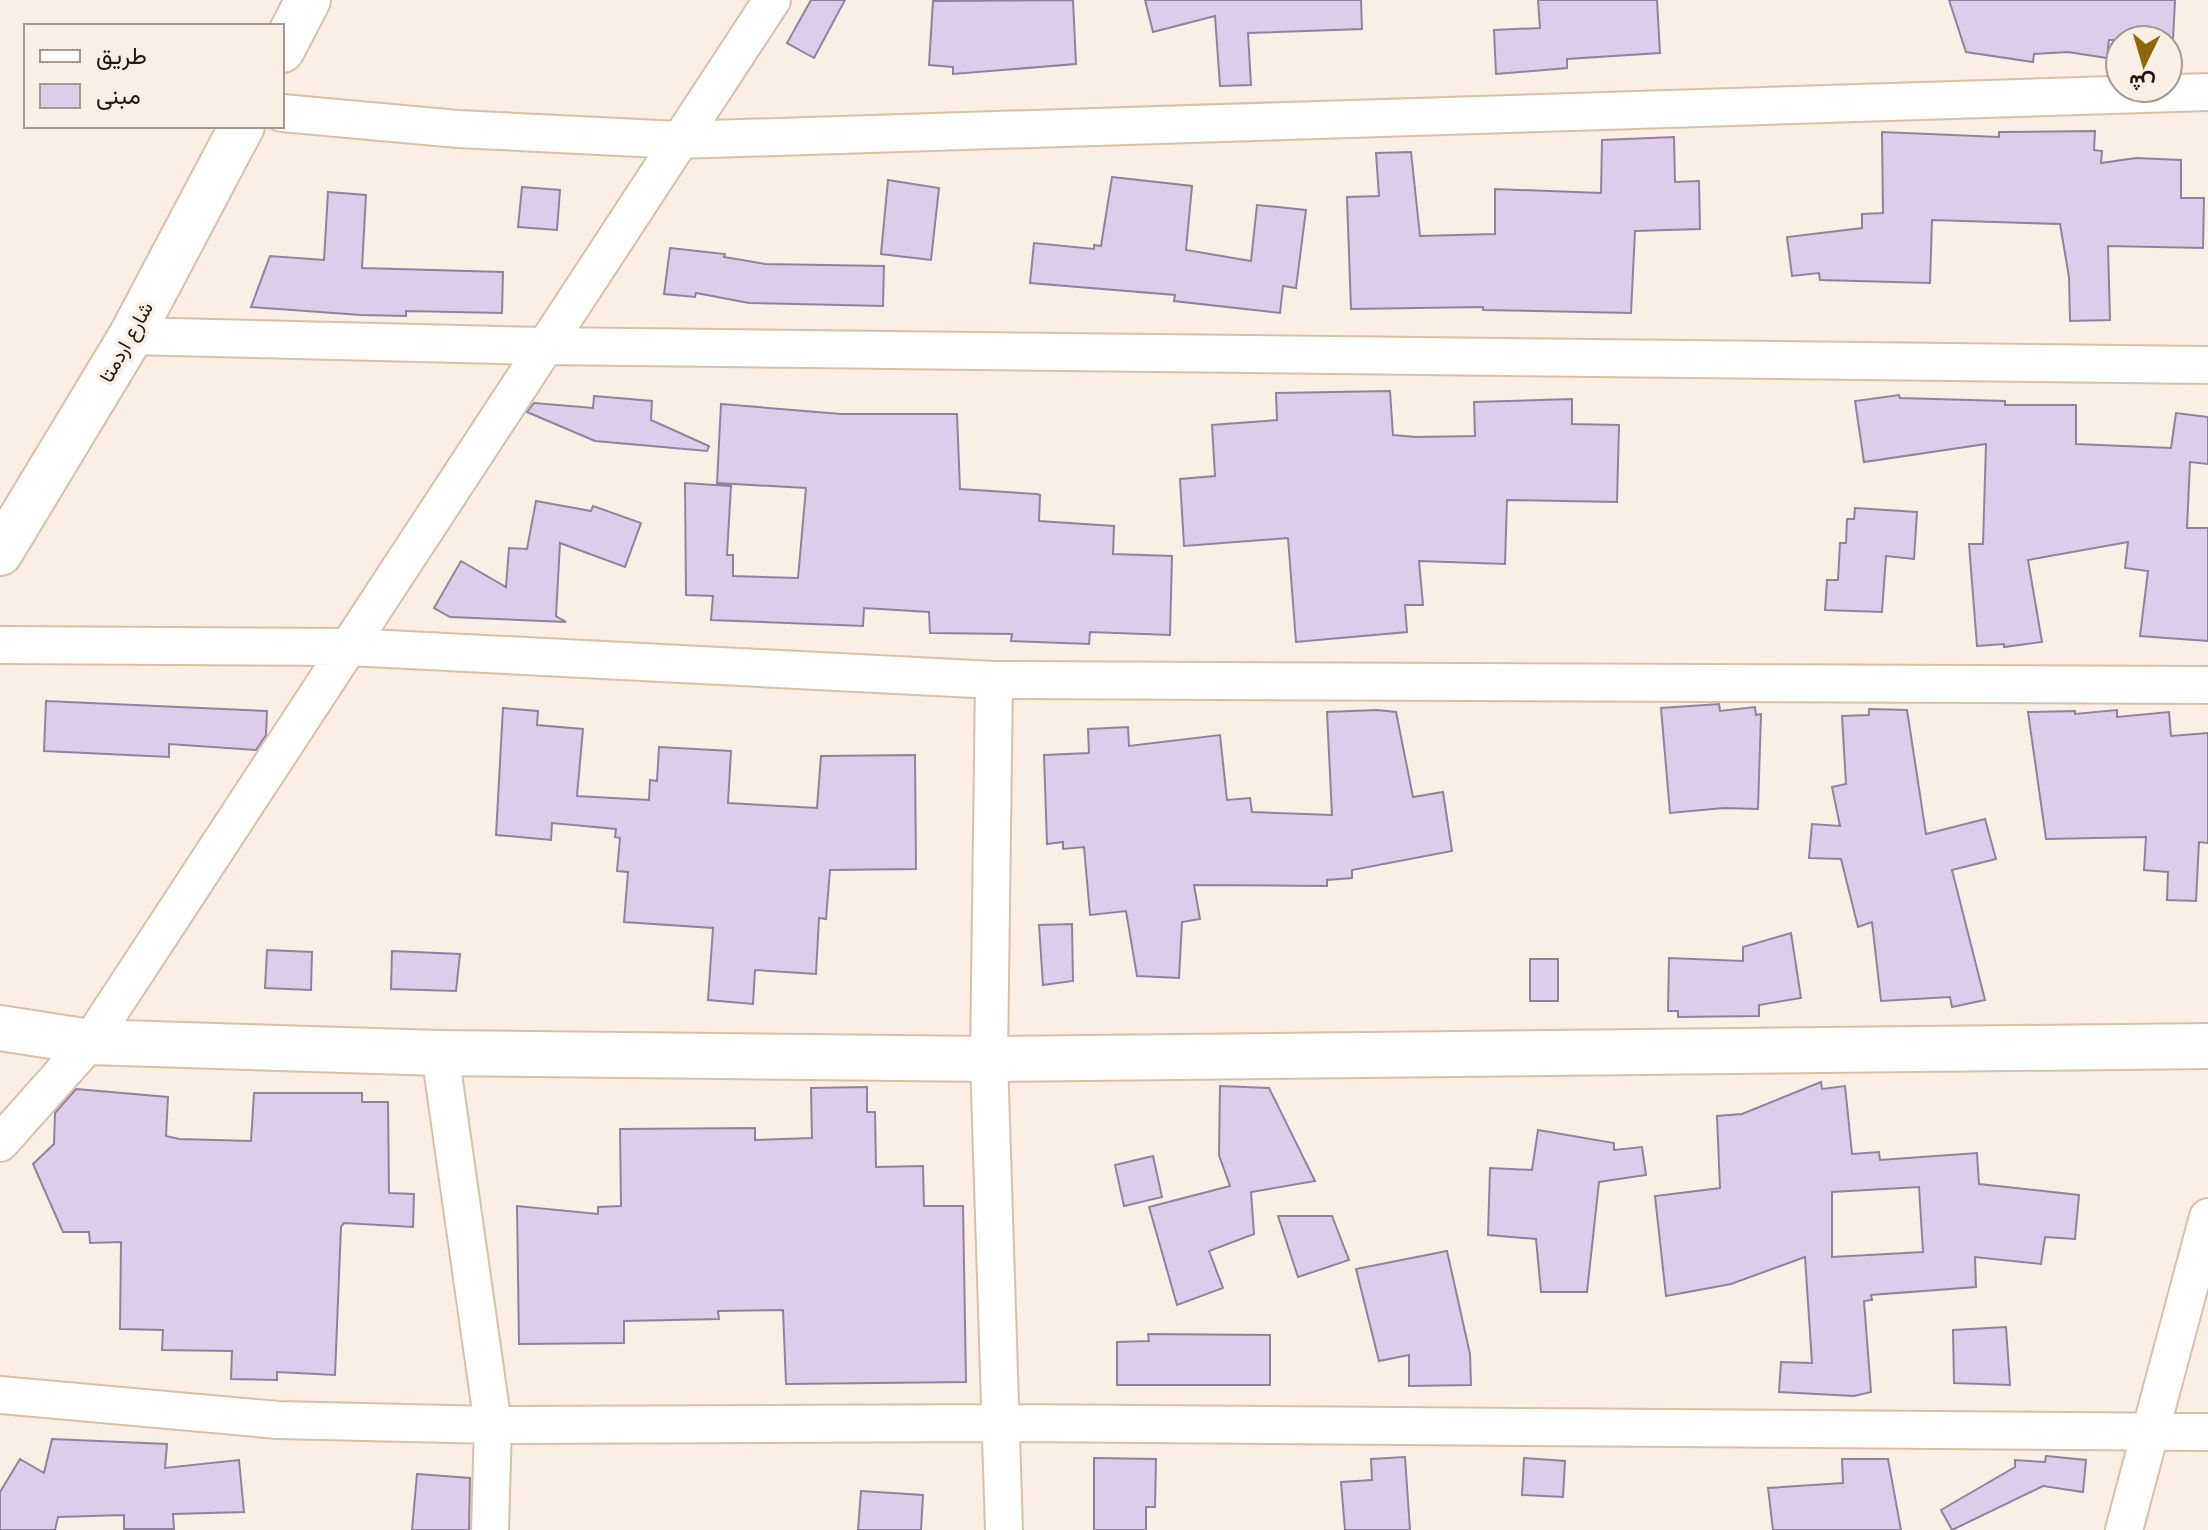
<svg xmlns="http://www.w3.org/2000/svg" width="2208" height="1530" font-family="'Roboto Serif',Vazirmatn,serif">
	<rect width="100%" height="100%" fill="#fbefe5"/>
	<path fill="#dfcceb" stroke="#92819e" stroke-width="2" fill-rule="evenodd" d="M 811,0 L 845,0 L 814,58 L 787,43 Z
		M 1073,0 L 1076,64 L 953,74 L 953,67 L 929,65 L 933,1 Z
		M 1145,0 L 1361,0 L 1362,29 L 1248,33 L 1251,85 L 1220,86 L 1215,16 L 1153,32 Z
		M 1538,0 L 1657,0 L 1660,53 L 1567,59 L 1567,68 L 1496,74 L 1494,30 L 1540,28 Z
		M 1949,0 L 2175,0 L 2173,40 L 2109,40 L 2107,58 L 2068,52 L 2034,54 L 2033,62 L 1966,52 Z
		M 2095,131 L 2094,150 L 2102,151 L 2101,163 L 2136,158 L 2181,160 L 2181,198 L 2204,198 L 2203,248 L 2108,246 L 2110,320 L 2070,321 L 2069,277 L 2060,224 L 1932,220 L 1930,283 L 1820,280 L 1819,273 L 1792,276 L 1787,237 L 1862,228 L 1862,214 L 1883,213 L 1882,132 L 1999,137 L 1999,132 Z
		M 1674,137 L 1675,182 L 1699,181 L 1700,229 L 1635,231 L 1631,313 L 1483,310 L 1483,307 L 1351,309 L 1347,197 L 1379,196 L 1376,153 L 1411,152 L 1420,236 L 1495,234 L 1495,189 L 1601,193 L 1602,140 Z
		M 1112,177 L 1192,186 L 1186,250 L 1251,261 L 1257,205 L 1306,210 L 1296,288 L 1283,286 L 1280,313 L 1174,301 L 1175,295 L 1030,283 L 1034,243 L 1094,249 L 1094,245 L 1101,246 Z
		M 888,180 L 939,188 L 931,260 L 881,254 Z
		M 522,187 L 560,190 L 557,230 L 518,227 Z
		M 328,192 L 366,195 L 362,268 L 503,272 L 502,313 L 406,311 L 406,316 L 361,315 L 251,307 L 270,256 L 324,260 Z
		M 670,248 L 725,254 L 724,257 L 765,264 L 884,266 L 883,306 L 749,303 L 696,293 L 695,297 L 664,294 Z
		M 1390,391 L 1393,435 L 1416,437 L 1475,436 L 1474,402 L 1572,399 L 1572,424 L 1619,425 L 1617,502 L 1507,500 L 1505,564 L 1419,561 L 1423,605 L 1405,605 L 1407,632 L 1296,642 L 1288,538 L 1184,546 L 1180,479 L 1215,476 L 1212,425 L 1277,420 L 1276,393 Z
		M 1899,395 L 1900,398 L 2005,401 L 2005,405 L 2076,405 L 2076,444 L 2171,448 L 2176,413 L 2208,417 L 2208,464 L 2190,462 L 2187,528 L 2208,528 L 2208,641 L 2140,636 L 2148,571 L 2125,568 L 2128,542 L 2028,560 L 2042,642 L 2004,647 L 2004,644 L 1977,646 L 1969,544 L 1983,544 L 1986,444 L 1864,462 L 1855,401 Z
		M 594,396 L 652,401 L 651,420 L 709,446 L 707,451 L 595,441 L 527,412 L 534,403 L 593,408 Z
		M 721,404 L 841,414 L 957,414 L 960,489 L 1037,494 L 1040,495 L 1039,521 L 1114,526 L 1113,554 L 1172,556 L 1170,635 L 1090,632 L 1089,644 L 1011,641 L 1012,634 L 930,633 L 929,612 L 864,608 L 863,626 L 711,620 L 713,596 L 686,595 L 685,483 L 731,486 L 727,555 L 733,555 L 733,576 L 798,578 L 806,488 L 717,483 Z
		M 536,501 L 591,511 L 593,506 L 641,523 L 625,567 L 560,543 L 556,616 L 566,622 L 450,617 L 434,608 L 461,561 L 506,587 L 509,548 L 527,549 Z
		M 1855,508 L 1917,512 L 1914,559 L 1886,556 L 1882,612 L 1825,610 L 1827,580 L 1838,580 L 1840,543 L 1846,543 L 1847,519 L 1854,519 Z
		M 46,701 L 267,711 L 266,735 L 256,750 L 169,744 L 169,757 L 44,751 Z
		M 1719,704 L 1720,711 L 1755,707 L 1756,715 L 1761,714 L 1758,809 L 1724,808 L 1670,813 L 1661,708 Z
		M 503,708 L 538,711 L 537,725 L 583,729 L 577,796 L 649,800 L 650,780 L 657,781 L 659,747 L 731,751 L 728,803 L 817,808 L 821,756 L 915,755 L 916,869 L 830,870 L 826,919 L 819,918 L 816,974 L 755,970 L 753,1004 L 708,1000 L 713,928 L 624,922 L 628,872 L 617,871 L 620,838 L 615,837 L 616,829 L 552,823 L 551,840 L 496,835 Z
		M 1869,709 L 1907,710 L 1926,834 L 1985,819 L 1996,859 L 1952,870 L 1985,1000 L 1952,1007 L 1950,997 L 1881,1001 L 1872,922 L 1858,927 L 1841,859 L 1809,858 L 1812,824 L 1840,826 L 1832,787 L 1846,784 L 1842,716 L 1869,715 Z
		M 1377,710 L 1396,712 L 1413,797 L 1443,792 L 1452,851 L 1352,870 L 1352,878 L 1327,880 L 1327,886 L 1194,885 L 1200,919 L 1182,922 L 1179,978 L 1137,976 L 1126,911 L 1090,915 L 1084,847 L 1063,849 L 1063,842 L 1047,844 L 1044,755 L 1089,753 L 1088,729 L 1128,727 L 1129,746 L 1220,735 L 1227,800 L 1250,798 L 1252,812 L 1332,815 L 1327,712 Z
		M 2117,710 L 2117,717 L 2169,712 L 2171,736 L 2208,733 L 2208,843 L 2199,842 L 2196,901 L 2167,900 L 2168,872 L 2144,870 L 2146,837 L 2046,839 L 2028,712 L 2075,711 L 2075,714 Z
		M 1072,924 L 1073,981 L 1043,985 L 1039,925 Z
		M 1791,933 L 1801,998 L 1759,1005 L 1759,1016 L 1678,1017 L 1678,1011 L 1668,1011 L 1669,958 L 1743,961 L 1743,947 Z
		M 267,950 L 312,952 L 311,990 L 265,988 Z
		M 392,951 L 460,954 L 456,991 L 391,989 Z
		M 1530,959 L 1558,959 L 1558,1001 L 1530,1001 Z
		M 1821,1082 L 1822,1089 L 1845,1086 L 1852,1154 L 1879,1152 L 1880,1160 L 1977,1153 L 1979,1184 L 2079,1195 L 2075,1239 L 2045,1237 L 2041,1264 L 1975,1257 L 1976,1287 L 1871,1295 L 1872,1300 L 1864,1301 L 1871,1392 L 1854,1396 L 1779,1392 L 1781,1362 L 1812,1363 L 1805,1257 L 1731,1284 L 1666,1296 L 1655,1196 L 1720,1188 L 1717,1116 L 1742,1114 ZM 1919,1187 L 1923,1252 L 1832,1257 L 1832,1192 Z
		M 1220,1086 L 1269,1088 L 1315,1181 L 1251,1192 L 1254,1234 L 1209,1251 L 1223,1288 L 1177,1305 L 1149,1207 L 1230,1186 L 1219,1155 Z
		M 867,1087 L 867,1112 L 875,1112 L 876,1167 L 923,1166 L 924,1206 L 963,1206 L 966,1382 L 786,1384 L 783,1310 L 718,1311 L 719,1319 L 624,1321 L 624,1343 L 519,1344 L 517,1206 L 598,1214 L 598,1207 L 621,1206 L 620,1129 L 755,1128 L 755,1140 L 812,1138 L 811,1088 Z
		M 76,1089 L 168,1097 L 166,1136 L 179,1139 L 251,1141 L 254,1093 L 362,1093 L 362,1102 L 388,1102 L 389,1193 L 414,1194 L 413,1227 L 344,1223 L 341,1227 L 335,1375 L 277,1372 L 277,1380 L 231,1379 L 232,1351 L 162,1350 L 163,1330 L 120,1329 L 121,1242 L 90,1243 L 89,1232 L 63,1232 L 33,1164 L 54,1144 L 55,1113 Z
		M 1538,1130 L 1614,1143 L 1614,1150 L 1642,1147 L 1646,1175 L 1599,1182 L 1587,1292 L 1541,1292 L 1536,1239 L 1488,1235 L 1490,1168 L 1532,1170 Z
		M 1153,1156 L 1162,1197 L 1124,1206 L 1115,1165 Z
		M 1278,1216 L 1332,1216 L 1349,1260 L 1298,1277 Z
		M 1447,1251 L 1470,1354 L 1471,1385 L 1409,1386 L 1409,1355 L 1379,1361 L 1356,1269 Z
		M 2006,1327 L 2010,1385 L 1954,1383 L 1953,1330 Z
		M 1148,1334 L 1270,1335 L 1270,1385 L 1117,1385 L 1117,1342 L 1149,1341 Z
		M 52,1439 L 167,1444 L 165,1468 L 239,1460 L 244,1512 L 173,1514 L 174,1529 L 124,1529 L 124,1515 L 58,1517 L 55,1530 L 0,1530 L 0,1492 L 20,1459 L 44,1473 Z
		M 2046,1456 L 2086,1460 L 2083,1492 L 2043,1486 L 1952,1530 L 1941,1510 L 2015,1467 L 2015,1460 L 2045,1462 Z
		M 1405,1457 L 1410,1530 L 1345,1530 L 1341,1482 L 1372,1480 L 1371,1459 Z
		M 1094,1458 L 1156,1459 L 1155,1507 L 1146,1507 L 1146,1530 L 1094,1530 Z
		M 1524,1458 L 1565,1461 L 1563,1497 L 1522,1495 Z
		M 1842,1459 L 1888,1459 L 1901,1530 L 1773,1530 L 1768,1488 L 1843,1483 Z
		M 417,1474 L 470,1478 L 469,1530 L 412,1530 Z
		M 861,1491 L 923,1495 L 921,1530 L 858,1530 Z"/>
	<g fill="none" stroke-linecap="round" stroke-linejoin="round">
		<g stroke="#dabfa5" stroke-width="40">
			<path id="street" d="M 282,113 L 458,129 L 679,140 L 2208,92
				M 131,336 L 543,346 L 2208,365
				M 0,645 L 349,647 L 994,680 L 2208,685
				M 994,680 L 989,1059 L 1004,1530
				M 440,1053 L 493,1425 L 490,1530
				M 0,1143 L 90,1042 L 772,0
				M 0,1395 L 278,1420 L 493,1425 L 1000,1423 L 2208,1432
				M 2124,1530 L 2208,1217"/>
		</g>
		<g stroke="#dabfa5" stroke-width="48">
			<path id="secondary" d="M 282,50 L 308,0
				M 0,553 L 131,336 L 242,126
				M 0,1028 L 90,1042 L 440,1053 L 989,1059 L 2208,1046"/>
		</g>
		<use href="#street" stroke="#fff" stroke-width="36"/>
		<use href="#secondary" stroke="#fff" stroke-width="44"/>
	</g>
	<g text-anchor="middle" stroke-width="8" stroke-linejoin="round" paint-order="stroke">
		<g font-size="20" fill="#21170e" stroke="#fbefe5">
			<text transform="translate(126 342) rotate(-61)" y="7">شارع اردمتا</text>
		</g>
	</g>
	<rect x="24" y="24" width="260" height="104" fill="#fbefe5" stroke="#a4998f" stroke-width="2"/>
	<rect x="40" y="50" width="40" height="12" fill="#ffffff" stroke="#a4998f" stroke-width="2"/>
	<text x="96" y="64" font-size="24" fill="#21170e">طريق</text>
	<rect x="40" y="84" width="40" height="24" fill="#dfcceb" stroke="#a4998f" stroke-width="2"/>
	<text x="96" y="104" font-size="24" fill="#21170e">مبنى</text>
	<g transform="translate(2144 64) rotate(185)"><circle r="38" fill="#fbefe5" stroke="#a4998f" stroke-width="2"/>
	<path d="M0-6L14 30L0 20L-14 30Z" fill="#8d6709"/>
	<text y="-12" font-size="22" font-weight="bold" text-anchor="middle" fill="#21170e">ش</text>
	</g>
</svg>
